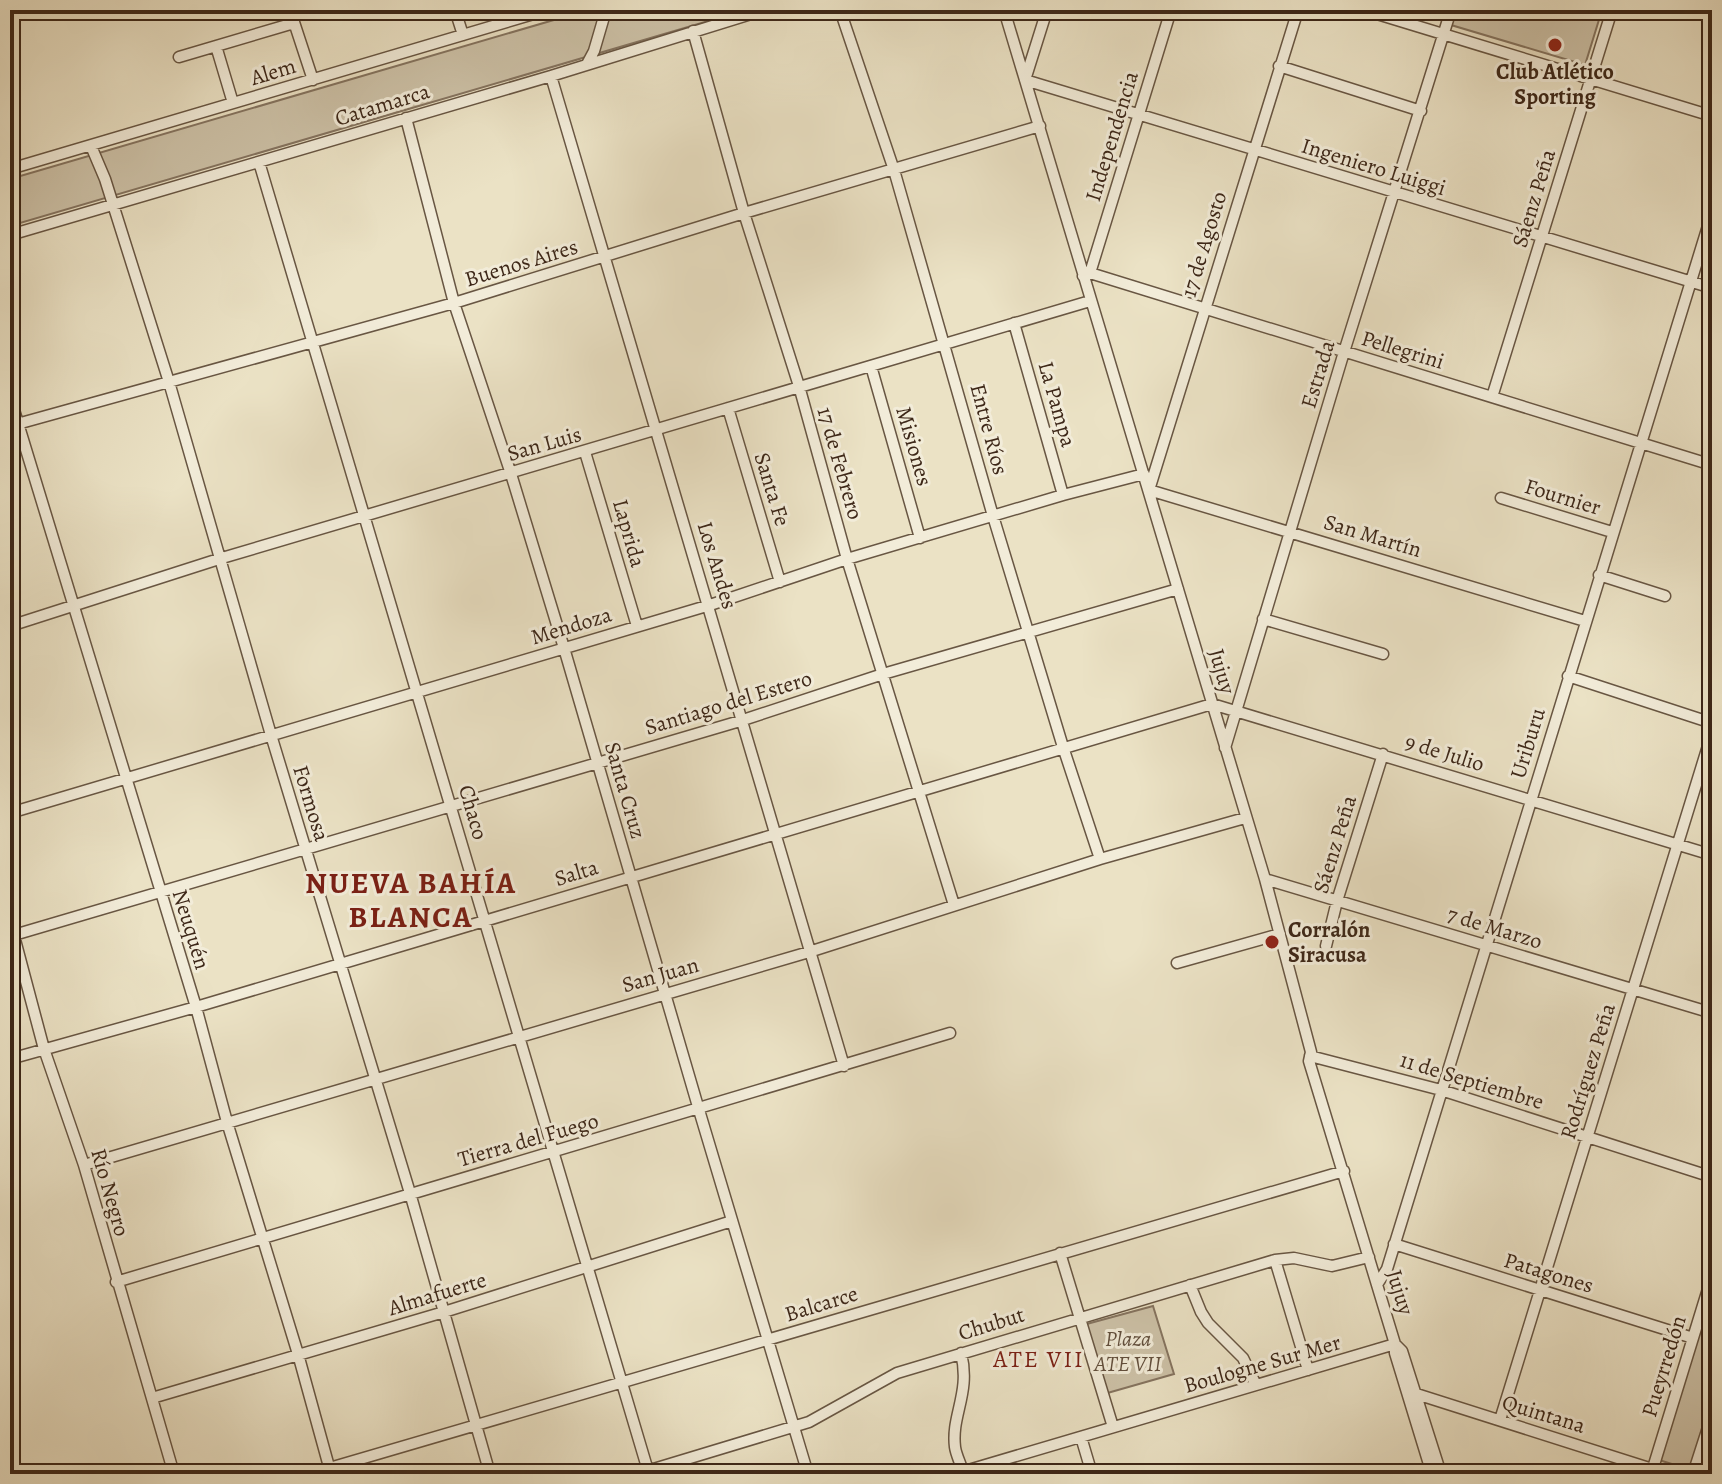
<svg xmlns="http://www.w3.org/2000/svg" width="1722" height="1484" viewBox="0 0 1722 1484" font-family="Alegreya,serif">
<rect width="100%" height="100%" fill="#ebe2c5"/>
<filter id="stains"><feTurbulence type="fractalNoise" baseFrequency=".0025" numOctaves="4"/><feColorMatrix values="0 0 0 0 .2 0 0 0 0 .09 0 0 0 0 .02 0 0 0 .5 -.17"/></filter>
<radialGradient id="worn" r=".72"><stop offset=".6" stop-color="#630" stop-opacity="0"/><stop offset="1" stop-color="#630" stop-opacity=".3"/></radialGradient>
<path fill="#cdc2a8" stroke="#857460" stroke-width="2" d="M588,10H746L10,226V179Z
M1456,10H1602L1585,65L1451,25Z
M1712,1291V1474H1704L1659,1460Z
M1153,1306L1174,1374L1104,1394L1083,1325Z"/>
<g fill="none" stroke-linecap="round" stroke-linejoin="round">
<g stroke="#685643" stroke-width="13">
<path id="street" d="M290,10L313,80
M455,10L463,35
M840,10L894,170L993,516L1063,747L1100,859
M1004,10L1265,879L1311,1052L1309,1061L1395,1344V1353L1432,1474
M1047,10L1025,80L1712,288
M1298,10L1149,490L1585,621
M1364,10L1712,116
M693,31L744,213L799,386L847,559L954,905
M216,46L233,103
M179,57L294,23
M587,64L594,51L606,10
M1279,66L1421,111
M551,76L844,1066
M406,118L454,303L511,474L564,648L699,1110L808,1474
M91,146L105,179L169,382L271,735L410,1193L490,1474
M259,162L649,1474
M10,169L547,10
M10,235L551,76L764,10
M1090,273L1171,10
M1083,276L1090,273L1712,465
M1014,323L1063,495
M871,366L920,538
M10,397L196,1007L227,1122L298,1354L331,1474
M1492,397L1612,10
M728,408L780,582
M10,426L454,303L744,213L1040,126
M585,452L637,626
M1501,498L1612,532
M1599,575L1665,596
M1263,619L1383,654
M10,626L222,558L1090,301
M1568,676L1712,723
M1225,748L1344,352L1451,10
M10,813L710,605L847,559L1063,495L1144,474
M1265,879L1712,1013
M10,921L44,1049L84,1165L174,1474
M14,935L740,721L883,674L1178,589
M1326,946L1337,901L1383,754
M1177,963L1280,934
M1310,1056L1441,1090L1712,1177
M10,1059L196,1007L1212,704L1712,855
M84,1165L809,952L1100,859L1245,818
M1394,1244L1693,1338
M1060,1253L1113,1427
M1275,1260L1308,1370
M116,1282L950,1033
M1378,1283L1387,1269L1712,213
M1190,1285L1201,1312L1208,1323L1243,1358L1256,1385
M1395,1344L1402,1351L1441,1474
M961,1353C971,1393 951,1415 955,1447C956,1455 961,1464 963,1472
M1407,1391L1668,1474
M152,1398L444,1312L732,1221
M1500,1420L1712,733
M1081,1437L1092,1474
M1653,1468L1712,1276
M309,1474L1344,1171
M637,1474L809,1422L897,1373L1275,1260L1294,1258L1332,1266L1369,1257
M955,1474L1395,1344
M1693,1474L1712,1415"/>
</g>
<use href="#street" stroke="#f2ecd9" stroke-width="10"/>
</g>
<g fill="#8f2418" stroke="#f2ecd9" stroke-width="3">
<circle cx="1555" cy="45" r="8"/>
<circle cx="1272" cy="942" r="8"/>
</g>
<g text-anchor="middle" stroke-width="6" stroke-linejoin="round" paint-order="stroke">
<g font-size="22" fill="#3d2718" stroke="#f2ecd9">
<text transform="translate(273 71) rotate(-17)" y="8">Alem</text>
<text transform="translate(382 104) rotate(-17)" y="8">Catamarca</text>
<text transform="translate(1111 136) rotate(-73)" y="8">Independencia</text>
<text transform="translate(1374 166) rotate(17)" y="8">Ingeniero Luiggi</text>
<text transform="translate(1533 198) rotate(-73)" y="8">Sáenz Peña</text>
<text transform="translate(1203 244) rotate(-73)" y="8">17 de Agosto</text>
<text transform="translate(521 262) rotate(-17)" y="8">Buenos Aires</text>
<text transform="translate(1403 349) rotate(17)" y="8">Pellegrini</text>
<text transform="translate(1317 374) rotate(-73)" y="8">Estrada</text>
<text transform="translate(1058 404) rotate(74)" y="8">La Pampa</text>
<text transform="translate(990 429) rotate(75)" y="8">Entre Ríos</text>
<text transform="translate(544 443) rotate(-16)" y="8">San Luis</text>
<text transform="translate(915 446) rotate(74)" y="8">Misiones</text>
<text transform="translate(841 463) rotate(74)" y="8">17 de Febrero</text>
<text transform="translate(773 489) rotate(73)" y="8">Santa Fe</text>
<text transform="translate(1563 496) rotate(17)" y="8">Fournier</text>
<text transform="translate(630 533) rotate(74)" y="8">Laprida</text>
<text transform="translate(1373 535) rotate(17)" y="8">San Martín</text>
<text transform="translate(718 565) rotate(73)" y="8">Los Andes</text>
<text transform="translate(571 625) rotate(-17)" y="8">Mendoza</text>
<text transform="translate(1223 671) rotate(74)" y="8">Jujuy</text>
<text transform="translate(728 702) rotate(-17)" y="8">Santiago del Estero</text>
<text transform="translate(1527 743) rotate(-73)" y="8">Uriburu</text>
<text transform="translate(1445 752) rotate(17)" y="8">9 de Julio</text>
<text transform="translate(626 790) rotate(74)" y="8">Santa Cruz</text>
<text transform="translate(312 803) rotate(73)" y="8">Formosa</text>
<text transform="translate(474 812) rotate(74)" y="8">Chaco</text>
<text transform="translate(1334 844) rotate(-73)" y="8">Sáenz Peña</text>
<text transform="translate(576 872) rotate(-17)" y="8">Salta</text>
<text transform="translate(1495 927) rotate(17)" y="8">7 de Marzo</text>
<text transform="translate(192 929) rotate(73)" y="8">Neuquén</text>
<text transform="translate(660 974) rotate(-16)" y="8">San Juan</text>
<text transform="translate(1587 1071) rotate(-73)" y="8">Rodríguez Peña</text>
<text transform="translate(1472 1080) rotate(17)" y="8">11 de Septiembre</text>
<text transform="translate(528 1139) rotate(-16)" y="8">Tierra del Fuego</text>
<text transform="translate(111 1192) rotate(74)" y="8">Río Negro</text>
<text transform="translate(1549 1272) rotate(17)" y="8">Patagones</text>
<text transform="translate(1401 1292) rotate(73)" y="8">Jujuy</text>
<text transform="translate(437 1293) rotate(-17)" y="8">Almafuerte</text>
<text transform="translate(821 1303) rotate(-17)" y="8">Balcarce</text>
<text transform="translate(991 1323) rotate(-17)" y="8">Chubut</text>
<text transform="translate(1262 1363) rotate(-16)" y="8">Boulogne Sur Mer</text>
<text transform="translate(1663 1366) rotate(-73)" y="8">Pueyrredón</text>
<text transform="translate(1544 1413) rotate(17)" y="8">Quintana</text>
</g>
<g font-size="22" font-weight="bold" fill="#3d2718" stroke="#f2ecd9">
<text x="1555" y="79">Club Atlético<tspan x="1555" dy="25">Sporting</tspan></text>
<text x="1288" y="937" text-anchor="start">Corralón<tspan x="1288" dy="25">Siracusa</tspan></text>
</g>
<g font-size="22" font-style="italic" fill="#614e3c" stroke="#f2ecd9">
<text x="1128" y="1346">Plaza<tspan x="1128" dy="25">ATE VII</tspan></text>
</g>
<g font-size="24" letter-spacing="2" fill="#7a1f14" stroke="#f2ecd9">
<text x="1039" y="1367">ATE VII</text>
</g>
<g font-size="30" font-weight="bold" letter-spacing="2" fill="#7a1f14" stroke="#f2ecd9">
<text x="411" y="893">NUEVA BAHÍA<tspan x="411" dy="34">BLANCA</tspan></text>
</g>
</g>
<rect width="1722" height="1484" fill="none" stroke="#ebe2c5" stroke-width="40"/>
<rect x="12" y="12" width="1698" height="1460" fill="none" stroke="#3d2718" stroke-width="4"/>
<rect x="20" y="20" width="1682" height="1444" fill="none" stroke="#3d2718" stroke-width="2"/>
<rect width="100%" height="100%" filter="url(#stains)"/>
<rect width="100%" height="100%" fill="url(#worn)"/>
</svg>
